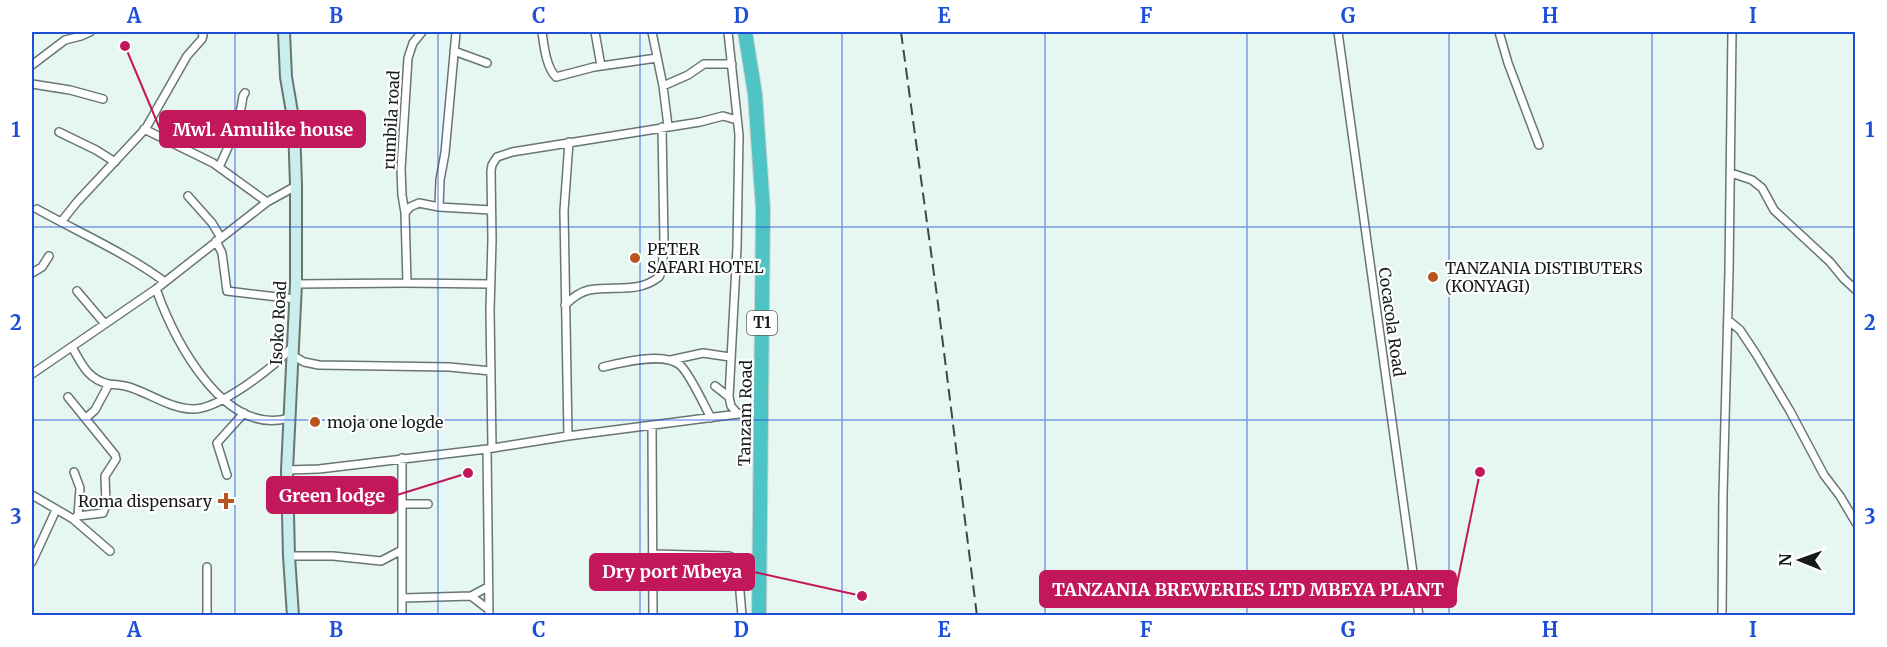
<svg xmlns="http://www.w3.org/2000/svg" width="1887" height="647" viewBox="0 0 1887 647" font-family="Merriweather,serif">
<rect width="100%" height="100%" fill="#e6f6f0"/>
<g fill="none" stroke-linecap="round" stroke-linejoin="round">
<g stroke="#687671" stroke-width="10">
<path id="street" d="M542,32C544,46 546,67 556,77L594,67L657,58
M595,32L601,66
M652,32L663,86L668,126
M728,32L739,135L737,247L729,397L731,406L738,414
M1338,32L1419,616
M1499,32L1508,63L1539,145
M454,51L487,63
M32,65L65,40L81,36L90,32
M32,84L70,90L103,99
M663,86L688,75L704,64H732
M144,129L213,163L267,202
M59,132L96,150L115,162
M219,167C230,144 240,121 243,96L245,93
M1731,173L1752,180L1762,188L1774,210L1830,262L1844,279L1856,290
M188,196L212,223L221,238
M439,207L440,180L445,153L456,32
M37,209C80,233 126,253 165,282
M405,213L402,195L401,169L408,58L413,43L422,32
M61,222L77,202L146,128L187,56L202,39L203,36L202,32
M216,241L222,253L227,291L295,299
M664,248H695
M32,273L42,267L49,256
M407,283L405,213L410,207L419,203L439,207L491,210
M296,284L407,283L490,284
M156,289C174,339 223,437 289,418
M77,291L105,324
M565,305C572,298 580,292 589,290C614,285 637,294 659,277L662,270L664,242L662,127
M1728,320L1740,330L1756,354L1790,411L1824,475L1840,496L1856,523
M72,347C81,363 88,380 109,384C117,385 124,385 132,388C152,395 170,408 192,409C219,410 274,367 292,347
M292,355L304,362L319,365L449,367L491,371
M671,360L703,353L730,357
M603,367C623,362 664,352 680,365C690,374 704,405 711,418
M32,374L156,289L267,202L296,186
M715,386L729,397
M68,397L115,455L116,459L105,476L106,505L103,513L78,516L73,519
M86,418L95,410L109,384
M652,426L653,616
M568,436L564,211L569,142
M492,448L490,310L492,240L491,171L492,165L497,157L512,152L700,122L723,116L737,120
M487,449L489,616
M402,458V616
M287,470L319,469L487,449L568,436L761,411
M74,472L80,488L78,516
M227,475L217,443L244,413
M32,495L73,519L110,551
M402,504H428
M653,554L729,556L735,559L738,568L742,616
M289,556H333L381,561L402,550
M32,562L56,510
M471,596L488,609
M403,598L471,596L488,587
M207,616V567
M1722,616L1723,494L1729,272L1732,32"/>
</g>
<g stroke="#687671" stroke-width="14">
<path id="secondary" d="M284,32L286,77L294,124L296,186V284L287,470L289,556L293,616"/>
</g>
<g stroke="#d0d1d1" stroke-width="16">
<path id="highway" d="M745,32L755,94L763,209L759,616"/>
</g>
<use href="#street" stroke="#fff" stroke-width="7"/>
<use href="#secondary" stroke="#caedee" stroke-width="10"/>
<use href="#highway" stroke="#4ec4c5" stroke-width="14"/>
<path stroke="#404845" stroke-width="2" stroke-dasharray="12 6" stroke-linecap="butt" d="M901,32L937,296L977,616"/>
</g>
<path fill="none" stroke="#1d4ed8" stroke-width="1.5" stroke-opacity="0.55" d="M235,32V616M438,32V616M640,32V616M842,32V616M1045,32V616M1247,32V616M1449,32V616M1652,32V616M32,227H1856M32,420H1856"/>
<g fill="#b85420" stroke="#fff" stroke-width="2">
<circle cx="635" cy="258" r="6"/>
<circle cx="1433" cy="277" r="6"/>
<circle cx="315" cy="422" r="6"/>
<path d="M223 492h6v6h6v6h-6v6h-6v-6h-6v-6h6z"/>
</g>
<g text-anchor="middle" stroke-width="4.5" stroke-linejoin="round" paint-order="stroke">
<rect fill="#fff" stroke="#5b5f5e" stroke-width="1.5" x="747" y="311" width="30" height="24" rx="4.5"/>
<g font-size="15" font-weight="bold" fill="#151b19">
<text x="762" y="328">T1</text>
</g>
<g font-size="16" fill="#151b19" stroke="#fff">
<text transform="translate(391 120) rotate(-87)" y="6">rumbila road</text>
<text transform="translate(1392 322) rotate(82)" y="6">Cocacola Road</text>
<text transform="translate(278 323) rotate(-87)" y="6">Isoko Road</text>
<text transform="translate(745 413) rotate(-89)" y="6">Tanzam Road</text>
</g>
<g font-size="16" fill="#151b19" stroke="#fff" text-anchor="start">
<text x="647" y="255">PETER<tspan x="647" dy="18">SAFARI HOTEL</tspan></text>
<text x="1445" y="274">TANZANIA DISTIBUTERS<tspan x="1445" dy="18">(KONYAGI)</tspan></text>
<text x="327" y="428">moja one logde</text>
<text x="212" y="507" text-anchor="end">Roma dispensary</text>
</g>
</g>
<path fill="none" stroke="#c2185b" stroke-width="2" d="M125 46L160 129M468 473L397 495M862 596L754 572M1480 472L1456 589"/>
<g fill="#c2185b" stroke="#fff" stroke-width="2">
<circle cx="125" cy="46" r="6"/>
<circle cx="468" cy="473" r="6"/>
<circle cx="862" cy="596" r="6"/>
<circle cx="1480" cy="472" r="6"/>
</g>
<g fill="#c2185b" stroke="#c2185b" stroke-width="2">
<rect x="160" y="111" width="205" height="36" rx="6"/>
<rect x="267" y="477" width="130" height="36" rx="6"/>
<rect x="590" y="554" width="164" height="36" rx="6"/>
<rect x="1040" y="571" width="416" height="36" rx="6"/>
</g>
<g font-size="18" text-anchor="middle" font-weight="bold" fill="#fff">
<text x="263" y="136">Mwl. Amulike house</text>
<text x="332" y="502">Green lodge</text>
<text x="672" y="578">Dry port Mbeya</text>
<text x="1248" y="596">TANZANIA BREWERIES LTD MBEYA PLANT</text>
</g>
<rect width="1887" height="647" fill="none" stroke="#ffffff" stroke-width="66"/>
<g transform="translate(1800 560) rotate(271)" stroke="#ffffff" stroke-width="4.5" paint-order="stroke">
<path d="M0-4.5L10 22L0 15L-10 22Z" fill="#151b19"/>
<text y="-9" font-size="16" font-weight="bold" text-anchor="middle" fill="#151b19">N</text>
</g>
<rect x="33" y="33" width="1821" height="581" fill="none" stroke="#1d4ed8" stroke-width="2"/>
<g font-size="20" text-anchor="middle" font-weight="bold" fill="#1d4ed8">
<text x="134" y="23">A</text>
<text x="336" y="23">B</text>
<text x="539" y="23">C</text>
<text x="741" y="23">D</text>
<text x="944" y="23">E</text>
<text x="1146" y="23">F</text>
<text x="1348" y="23">G</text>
<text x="1550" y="23">H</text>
<text x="1753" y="23">I</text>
<text x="16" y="137">1</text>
<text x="1870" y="137">1</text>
<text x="16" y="330">2</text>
<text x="1870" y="330">2</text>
<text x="16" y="524">3</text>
<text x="1870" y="524">3</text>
<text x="134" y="637">A</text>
<text x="336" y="637">B</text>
<text x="539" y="637">C</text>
<text x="741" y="637">D</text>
<text x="944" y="637">E</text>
<text x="1146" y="637">F</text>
<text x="1348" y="637">G</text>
<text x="1550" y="637">H</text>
<text x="1753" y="637">I</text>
</g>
</svg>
